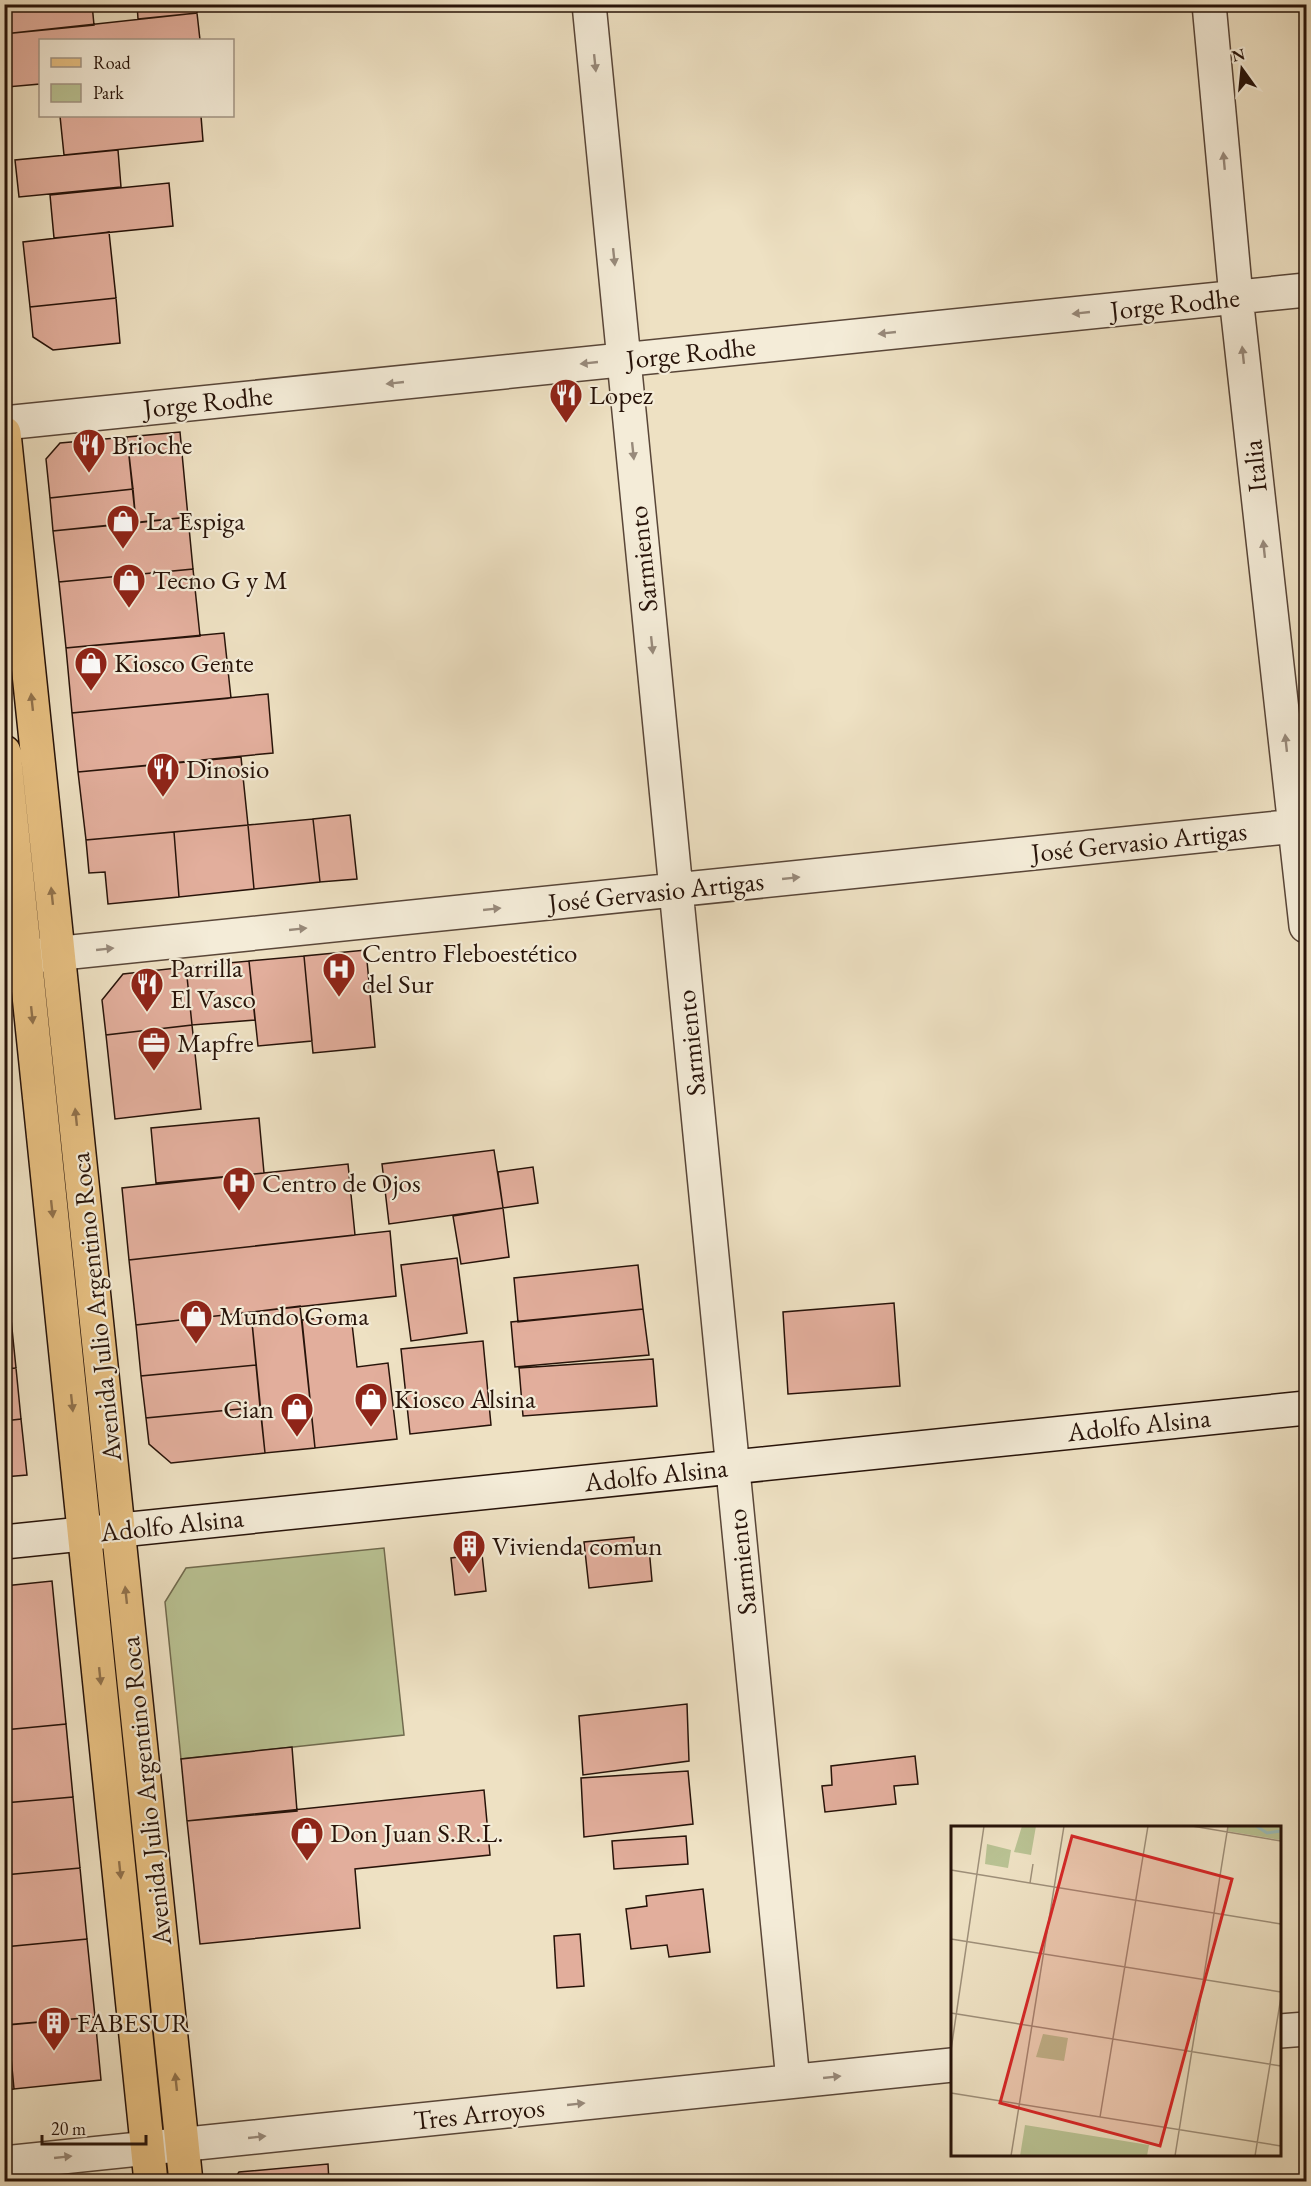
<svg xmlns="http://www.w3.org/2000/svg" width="1311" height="2186" viewBox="0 0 1311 2186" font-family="'EB Garamond',serif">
<rect width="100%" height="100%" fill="#eee1c3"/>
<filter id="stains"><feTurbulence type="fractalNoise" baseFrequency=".00333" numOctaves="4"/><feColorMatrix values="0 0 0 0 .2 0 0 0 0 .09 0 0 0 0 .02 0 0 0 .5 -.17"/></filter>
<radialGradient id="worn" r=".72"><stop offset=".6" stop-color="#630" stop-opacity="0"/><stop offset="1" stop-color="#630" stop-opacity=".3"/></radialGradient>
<path fill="#b9c293" stroke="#706a4e" stroke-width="1.5" d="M384,1548L404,1735L181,1759L165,1602L186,1568Z"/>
<path fill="#e2ae9c" stroke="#271309" stroke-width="1.5" d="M4,4H92L94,25L4,34Z
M137,4H196L197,13L138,19Z
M197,13L200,40H40V84L7,87L4,34Z
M60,116H201L203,141L64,155Z
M118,150L121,187L19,197L15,160Z
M169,183L173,226L54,238L50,195Z
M109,232L116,298L30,307L23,242Z
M116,298L120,343L53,350L33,337L30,307Z
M180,432L188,517L136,523L127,437Z
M127,437L133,489L50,498L46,459L60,443Z
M133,489L136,523L53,531L50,498Z
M188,517L193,569L59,582L53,531Z
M193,569L200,636L66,648L59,582Z
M224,633L231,698L72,713L66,648Z
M268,694L273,753L78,772L72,713Z
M241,757L248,825L86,840L78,772Z
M350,815L357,879L320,882L313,819Z
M313,819L320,882L254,889L248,825Z
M248,825L254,889L179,897L174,832Z
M174,832L179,897L108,904L105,872L89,873L86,840Z
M366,950L375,1047L313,1053L304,956Z
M304,956L312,1041L258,1046L249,961Z
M249,961L255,1020L192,1025L186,967Z
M186,967L192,1025L106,1035L102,1000L123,974Z
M192,1025L201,1109L115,1119L106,1035Z
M259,1118L264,1173L156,1183L151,1128Z
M494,1150L503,1208L389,1224L382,1164Z
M348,1164L355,1235L129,1260L122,1188Z
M533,1167L538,1203L503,1208L498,1172Z
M503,1208L509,1257L461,1264L453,1216Z
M390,1231L396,1296L136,1325L129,1260Z
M457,1258L467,1333L411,1341L401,1265Z
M4,1265L11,1319H4Z
M638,1265L643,1309L518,1322L514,1278Z
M894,1303L900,1386L788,1394L783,1312Z
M300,1306L315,1448L265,1453L251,1312Z
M643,1309L649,1355L515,1367L511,1322Z
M251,1312L256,1365L141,1376L136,1325Z
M351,1315L357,1367L388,1363L397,1439L315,1448L302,1320Z
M4,1319H11L16,1368L4,1369Z
M483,1341L491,1425L410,1434L401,1349Z
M653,1359L657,1406L523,1416L519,1368Z
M256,1365L260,1407L146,1418L141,1376Z
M16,1368L21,1419L4,1421V1369Z
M260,1407L265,1453L171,1463L149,1444L146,1418Z
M21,1419L27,1475L4,1477V1421Z
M634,1537V1549L649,1548L652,1581L589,1588L584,1542Z
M482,1554L486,1591L455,1595L451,1558Z
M52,1581L66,1724L4,1730V1586Z
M687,1704L689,1761L583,1775L579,1716Z
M66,1724L73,1797L4,1803V1730Z
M292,1747L297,1811L187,1821L181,1759Z
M915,1756L918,1784L894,1786L896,1804L825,1812L822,1786L832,1785L831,1766Z
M688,1771L693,1824L584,1837L581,1778Z
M484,1790L490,1855L355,1869L360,1928L200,1944L187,1821Z
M73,1797L80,1868L4,1875V1803Z
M686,1836L688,1864L614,1869L612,1841Z
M80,1868L87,1939L4,1947V1875Z
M703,1889L710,1952L669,1957L667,1945L631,1949L626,1909L647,1906L646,1896Z
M580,1934L584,1986L557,1988L554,1936Z
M87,1939L95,2017L4,2025V1947Z
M95,2017L101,2080L14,2089L8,2025Z
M4,2025H8L14,2089L4,2090Z
M328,2164L329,2182H232L239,2172Z"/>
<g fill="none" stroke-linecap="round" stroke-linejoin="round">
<g stroke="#594638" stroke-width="36">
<path id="street" d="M589,4L793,2081
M1209,4L1236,297L1306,926
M4,423L1306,290
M4,959L1306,825
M1280,2031L1306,2029
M4,2163L952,2065"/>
</g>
<g stroke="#271309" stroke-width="36">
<path id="secondary" d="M4,1542L1306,1408"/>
</g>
<g stroke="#271309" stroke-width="36">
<path id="primary" d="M4,433L186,2182
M4,752L151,2182"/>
</g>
<use href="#street" stroke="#f4ecd8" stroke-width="33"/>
<use href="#secondary" stroke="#f4ecd8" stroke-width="33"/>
<use href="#primary" stroke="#e7c082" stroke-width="33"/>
</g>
<defs><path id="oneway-solid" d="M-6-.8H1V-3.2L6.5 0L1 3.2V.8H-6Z" transform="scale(1.5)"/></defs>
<g fill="#988a7b">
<use href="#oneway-solid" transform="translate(595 63) rotate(84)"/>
<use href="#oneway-solid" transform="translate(1224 161) rotate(-95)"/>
<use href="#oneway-solid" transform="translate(614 257) rotate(84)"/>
<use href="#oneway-solid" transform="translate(1081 313) rotate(174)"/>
<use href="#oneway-solid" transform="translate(887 333) rotate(174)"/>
<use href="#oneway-solid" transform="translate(1243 355) rotate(-96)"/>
<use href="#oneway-solid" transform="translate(589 363) rotate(174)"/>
<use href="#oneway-solid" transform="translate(395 383) rotate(174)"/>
<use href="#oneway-solid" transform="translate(633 451) rotate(84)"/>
<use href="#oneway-solid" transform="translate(1264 549) rotate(-96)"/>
<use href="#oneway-solid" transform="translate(652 645) rotate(84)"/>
<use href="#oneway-solid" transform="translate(1286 743) rotate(-96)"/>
<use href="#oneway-solid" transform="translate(791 878) rotate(-6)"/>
<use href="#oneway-solid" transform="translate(492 909) rotate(-6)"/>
<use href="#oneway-solid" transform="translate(298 929) rotate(-6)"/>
<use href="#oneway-solid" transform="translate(105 949) rotate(-6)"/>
<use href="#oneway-solid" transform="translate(832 2077) rotate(-6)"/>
<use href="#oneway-solid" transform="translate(576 2104) rotate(-6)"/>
<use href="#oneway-solid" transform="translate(257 2137) rotate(-6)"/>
<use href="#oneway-solid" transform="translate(63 2157) rotate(-6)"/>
</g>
<g fill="#91724c">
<use href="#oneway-solid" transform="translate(32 702) rotate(-96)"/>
<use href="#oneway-solid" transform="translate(52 896) rotate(-96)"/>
<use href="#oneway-solid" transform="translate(32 1015) rotate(84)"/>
<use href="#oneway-solid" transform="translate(76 1117) rotate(-96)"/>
<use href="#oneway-solid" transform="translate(52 1209) rotate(84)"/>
<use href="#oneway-solid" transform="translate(72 1403) rotate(84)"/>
<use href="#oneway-solid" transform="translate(126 1595) rotate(-96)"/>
<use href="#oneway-solid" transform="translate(100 1676) rotate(84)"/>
<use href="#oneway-solid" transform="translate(120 1870) rotate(84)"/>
<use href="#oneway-solid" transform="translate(176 2082) rotate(-96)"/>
</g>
<defs>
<g id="restaurant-pin" transform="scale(1.725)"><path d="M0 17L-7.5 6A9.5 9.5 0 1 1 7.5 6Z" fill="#8f2418" stroke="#f4ecd8"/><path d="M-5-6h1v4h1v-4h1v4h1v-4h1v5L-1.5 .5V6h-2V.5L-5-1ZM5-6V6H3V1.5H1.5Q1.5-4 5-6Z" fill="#fff"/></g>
<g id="shop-pin" transform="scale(1.725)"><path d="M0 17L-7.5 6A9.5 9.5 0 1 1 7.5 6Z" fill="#8f2418" stroke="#f4ecd8"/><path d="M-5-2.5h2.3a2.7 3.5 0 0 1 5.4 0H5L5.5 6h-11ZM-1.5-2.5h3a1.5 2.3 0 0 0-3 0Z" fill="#fff"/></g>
<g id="hospital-pin" transform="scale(1.725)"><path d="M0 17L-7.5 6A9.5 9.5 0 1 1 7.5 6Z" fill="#8f2418" stroke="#f4ecd8"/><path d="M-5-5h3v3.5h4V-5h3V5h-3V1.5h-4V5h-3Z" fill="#fff"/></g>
<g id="office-pin" transform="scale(1.725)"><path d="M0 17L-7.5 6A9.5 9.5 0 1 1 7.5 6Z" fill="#8f2418" stroke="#f4ecd8"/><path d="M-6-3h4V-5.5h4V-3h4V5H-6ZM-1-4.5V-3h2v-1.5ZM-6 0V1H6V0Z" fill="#fff"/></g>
<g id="building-pin" transform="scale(1.725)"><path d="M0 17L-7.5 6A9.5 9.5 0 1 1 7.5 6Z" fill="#8f2418" stroke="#f4ecd8"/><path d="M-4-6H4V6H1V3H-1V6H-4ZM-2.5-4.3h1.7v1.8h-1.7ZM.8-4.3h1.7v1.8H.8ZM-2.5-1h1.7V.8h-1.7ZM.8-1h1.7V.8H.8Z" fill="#fff"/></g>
</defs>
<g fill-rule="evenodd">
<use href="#restaurant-pin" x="566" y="395"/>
<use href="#restaurant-pin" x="89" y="445"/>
<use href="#shop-pin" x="123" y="521"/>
<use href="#shop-pin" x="129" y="580"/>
<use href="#shop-pin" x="91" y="663"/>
<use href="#restaurant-pin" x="163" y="769"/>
<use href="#hospital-pin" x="339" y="969"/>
<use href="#restaurant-pin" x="147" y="984"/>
<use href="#office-pin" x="154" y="1043"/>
<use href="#hospital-pin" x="239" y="1183"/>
<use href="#shop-pin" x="196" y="1316"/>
<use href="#shop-pin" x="371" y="1399"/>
<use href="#shop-pin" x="297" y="1409"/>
<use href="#building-pin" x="469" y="1546"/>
<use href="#shop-pin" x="307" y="1833"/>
<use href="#building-pin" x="54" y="2023"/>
</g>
<g text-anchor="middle" stroke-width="4.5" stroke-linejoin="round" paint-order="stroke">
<g font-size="27" fill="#271309" stroke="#f4ecd8">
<text transform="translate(1175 304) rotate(-6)" y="9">Jorge Rodhe</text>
<text transform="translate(691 353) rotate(-6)" y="9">Jorge Rodhe</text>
<text transform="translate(208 402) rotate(-6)" y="9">Jorge Rodhe</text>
<text transform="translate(1255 466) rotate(-96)" y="9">Italia</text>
<text transform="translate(643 559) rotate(-96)" y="9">Sarmiento</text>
<text transform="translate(1139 842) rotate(-6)" y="9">José Gervasio Artigas</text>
<text transform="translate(656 892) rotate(-6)" y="9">José Gervasio Artigas</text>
<text transform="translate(691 1043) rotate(-96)" y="9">Sarmiento</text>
<text transform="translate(96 1307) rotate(-96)" y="9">Avenida Julio Argentino Roca</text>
<text transform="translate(1139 1425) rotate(-6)" y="9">Adolfo Alsina</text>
<text transform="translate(656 1475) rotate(-6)" y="9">Adolfo Alsina</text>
<text transform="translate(172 1525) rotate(-6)" y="9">Adolfo Alsina</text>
<text transform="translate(742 1562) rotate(-96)" y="9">Sarmiento</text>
<text transform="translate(146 1791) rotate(-96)" y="9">Avenida Julio Argentino Roca</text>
<text transform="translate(479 2114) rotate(-6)" y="9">Tres Arroyos</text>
</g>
<g font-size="27" fill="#271309" stroke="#f4ecd8" text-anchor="start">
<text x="589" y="404">Lopez</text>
<text x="112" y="454">Brioche</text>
<text x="146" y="530">La Espiga</text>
<text x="152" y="589">Tecno G y M</text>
<text x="114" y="672">Kiosco Gente</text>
<text x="186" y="778">Dinosio</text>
<text x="362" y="962">Centro Fleboestético<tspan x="362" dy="31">del Sur</tspan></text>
<text x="170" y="977">Parrilla<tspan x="170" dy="31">El Vasco</tspan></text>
<text x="177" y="1052">Mapfre</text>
<text x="262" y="1192">Centro de Ojos</text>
<text x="219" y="1325">Mundo Goma</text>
<text x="394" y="1408">Kiosco Alsina</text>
<text x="274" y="1418" text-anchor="end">Cian</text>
<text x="492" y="1555">Vivienda comun</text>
<text x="330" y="1842">Don Juan S.R.L.</text>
<text x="77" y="2032">FABESUR</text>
</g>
</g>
<g transform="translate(951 1826)">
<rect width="330" height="330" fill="#eee1c3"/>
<path d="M71,0H85L80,29L63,26ZM277,0H330V14L276,5ZM36,18L60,24L57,42L34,38ZM92,208L117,212L113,235L85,231ZM74,299L198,319L196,330H69Z" fill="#b9c293"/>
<path fill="none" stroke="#9bbcb9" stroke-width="3" d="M305,0L316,7L330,5"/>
<path fill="none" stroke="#9e8f79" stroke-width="1.5" d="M241,0L330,15M0,44L330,98M79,57L82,38M0,113L330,166M0,187L330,240M0,224L33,0M0,267L330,320M149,291L197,0M60,330L113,0M224,330L277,0M304,330L330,171"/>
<path fill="#d62828" fill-opacity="0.15" stroke="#d62828" stroke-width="3" d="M121,10L281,53L209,320L49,277Z"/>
<rect width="330" height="330" fill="none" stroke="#271309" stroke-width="3"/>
</g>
<rect width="1311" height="2186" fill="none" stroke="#eee1c3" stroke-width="24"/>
<rect x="6" y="6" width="1299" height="2174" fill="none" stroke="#271309" stroke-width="3"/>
<rect x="12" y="12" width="1287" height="2162" fill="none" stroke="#271309" stroke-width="1.5"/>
<rect x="39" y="39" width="195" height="78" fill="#f4ecd8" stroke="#a29585" stroke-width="1.5"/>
<rect x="51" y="58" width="30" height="9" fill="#e7c082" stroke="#a29585" stroke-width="1.5"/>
<text x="93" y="69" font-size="18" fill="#271309">Road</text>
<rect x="51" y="84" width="30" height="18" fill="#b9c293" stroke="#a29585" stroke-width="1.5"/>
<text x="93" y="99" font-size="18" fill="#271309">Park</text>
<g transform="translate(1242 69) rotate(345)" stroke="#f4ecd8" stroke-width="4.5" paint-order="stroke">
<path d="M0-4.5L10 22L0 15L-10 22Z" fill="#271309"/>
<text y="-9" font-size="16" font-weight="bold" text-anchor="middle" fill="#271309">N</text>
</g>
<path d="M42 2135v9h104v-9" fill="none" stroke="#271309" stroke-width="3"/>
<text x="51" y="2135" font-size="18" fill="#271309" stroke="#f4ecd8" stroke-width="4.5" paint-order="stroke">20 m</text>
<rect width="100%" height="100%" filter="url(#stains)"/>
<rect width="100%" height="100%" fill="url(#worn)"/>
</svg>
